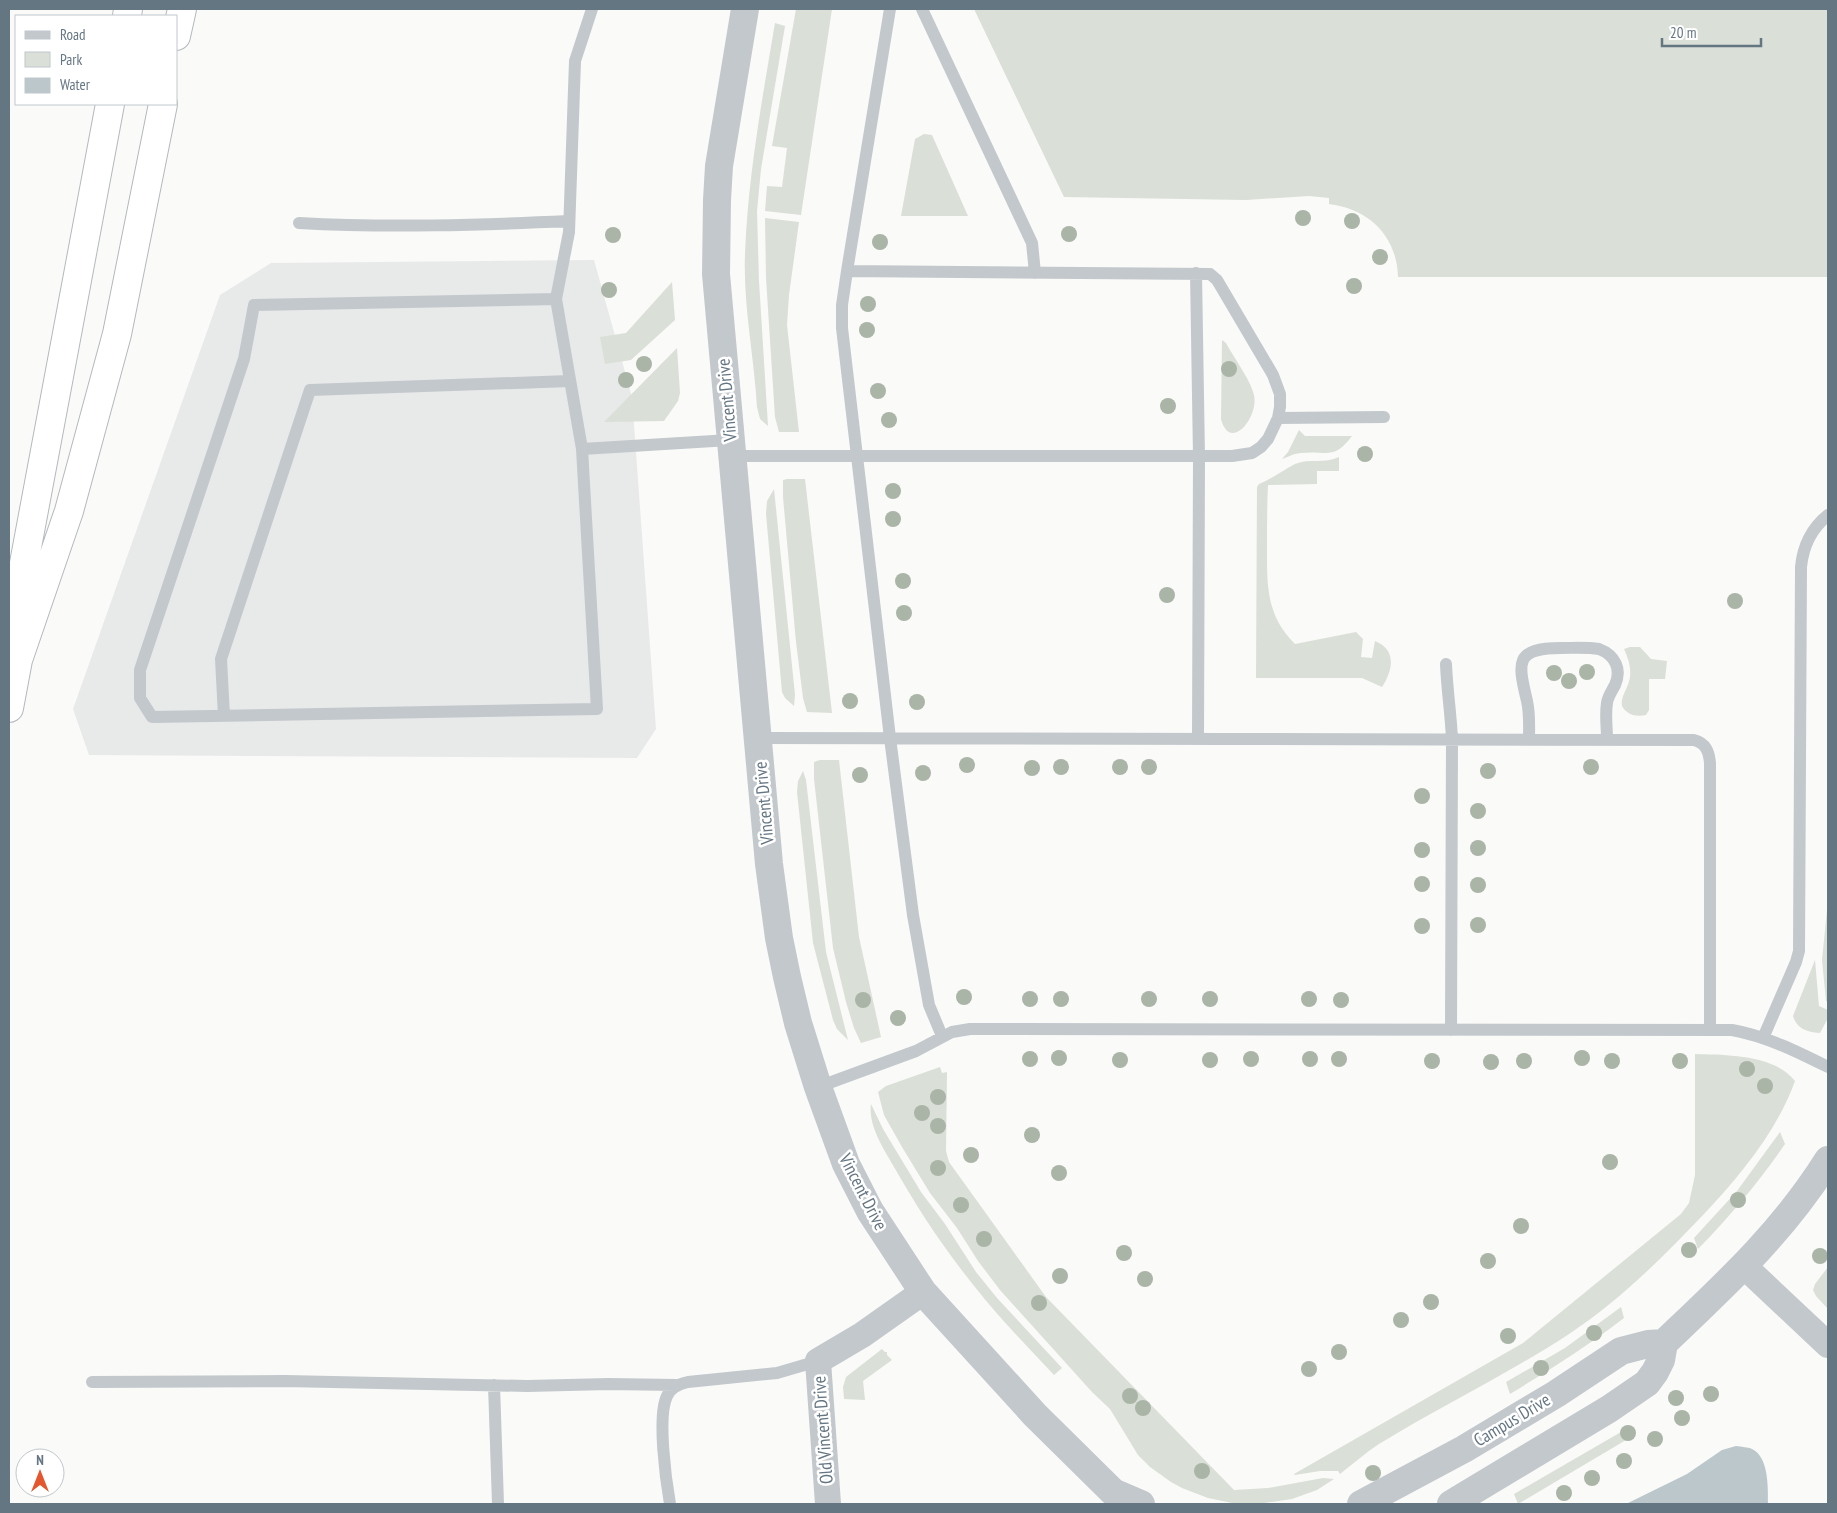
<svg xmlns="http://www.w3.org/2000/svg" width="1837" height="1513" viewBox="0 0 1837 1513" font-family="'PT Sans Narrow',sans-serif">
<rect width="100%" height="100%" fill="#fafaf8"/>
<path fill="#e8e9e9" d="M594,260L632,397L656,729L637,758L89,755L73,709L220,295L271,263Z"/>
<path fill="#dadfd7" d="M796,9H832L801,215L765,211L767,186L782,187L787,148L772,146Z
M974,9H1828V277H1398C1397,236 1369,209 1329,204V198L1309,196L1246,200L1064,197Z
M775,23L785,26L761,169L757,211L759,281L768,426L760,419L757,407C754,356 743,305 745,254C748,176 762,100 775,23Z
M924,134L932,135L968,216H901L915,139Z
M765,218L799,222L789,295L787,325L799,432H779L775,417L766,278Z
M672,282L675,320L631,360L605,364L600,337L626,333Z
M1222,340L1226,343C1233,356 1251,381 1254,395C1259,417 1230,453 1221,419Z
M677,348L680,393L678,401L664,421L604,422Z
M1299,430L1305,436H1352C1333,461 1327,450 1301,453C1295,453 1288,457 1282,459L1288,452Z
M1339,457V471H1317V484L1268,485C1267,506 1267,527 1267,547C1267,586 1266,615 1295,644L1356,632L1363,639L1361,657L1372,658L1375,641C1397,650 1393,670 1382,687L1362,678H1256L1257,487L1259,484C1272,479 1283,470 1295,464C1310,458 1325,464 1339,457Z
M787,479H805L832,713L807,712L803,698L796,642L783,497V480Z
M774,489L795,695L794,706L785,698L782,692L766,514L767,501Z
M1630,647H1640L1651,659L1667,661L1665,679H1649V710L1646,715C1636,717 1627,715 1622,706C1621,699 1624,694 1627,687C1633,674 1630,662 1624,649Z
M820,760H839L859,937L881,1037L861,1043L854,1028L846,1002L833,948L814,779V762Z
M803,771L806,780L826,952L848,1040L837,1029L833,1020L813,943L797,792L798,781Z
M1827,886H1828V1002L1826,1001L1822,960L1827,910Z
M1815,960L1819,1006L1828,1010V1018L1820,1033C1807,1032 1797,1029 1793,1016Z
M1695,1054C1725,1055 1774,1054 1795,1081C1777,1131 1740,1176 1704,1214C1662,1258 1619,1301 1569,1334C1508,1374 1441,1406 1379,1444C1365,1453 1353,1464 1340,1474L1338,1471H1320L1295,1475L1294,1474L1523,1343L1681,1214L1689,1203L1695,1175Z
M940,1067L942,1073L947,1072L946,1151L949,1162L1046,1297L1234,1490L1268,1488L1323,1478L1334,1479L1317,1490L1292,1499L1264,1503H1232L1208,1498L1182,1488L1171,1482L1150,1467L1138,1455L1110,1409L1092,1392L1000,1290L978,1261L957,1228L930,1193L902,1147L884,1115L878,1092L886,1086Z
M871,1104L883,1129L921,1192L945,1224L976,1272L997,1298L1062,1368L1054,1375C1027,1346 999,1318 975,1287C944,1249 918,1209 894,1167C884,1149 868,1126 871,1104Z
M1780,1132L1785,1144C1759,1182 1730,1216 1698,1249L1694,1238L1737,1191Z
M1828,1267V1309L1816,1296L1813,1290L1815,1284Z
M1621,1307L1624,1318C1588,1346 1549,1370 1510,1394L1506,1382L1565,1348Z
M882,1349L885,1352H887V1355L892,1360L863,1381L865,1400L844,1399L843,1387L846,1377Z
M1621,1432L1626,1440L1518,1504L1514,1494Z"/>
<path fill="#bbc7cb" d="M1736,1446C1741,1447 1748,1447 1752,1449C1769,1457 1768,1488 1768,1504H1626L1687,1474L1722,1450Z"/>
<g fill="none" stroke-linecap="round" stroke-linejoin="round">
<g stroke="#b4b9bd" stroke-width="30">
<path id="motorway" d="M127,16L128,9
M176,36L182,9
M17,644L16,606L110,104
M9,708L18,660L69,511L117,334L163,104"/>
</g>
<path stroke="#c3c8cc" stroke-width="12" d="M890,9L847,271L842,305V328L890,738L913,915L929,1005L942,1036
M922,9L1032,243L1035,273
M299,223C389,228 479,225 569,221
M1196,273L1199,457L1198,739
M556,299L569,232L575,61L592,9
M1278,418L1384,417
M582,449L556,299L254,305L244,359L140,670V698L152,717L597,709L582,449L730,440
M732,456H1232L1252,453L1261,447L1268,439L1278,418L1280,407V394L1273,375L1217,280L1210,274L847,271
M1446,664C1447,690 1451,714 1452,740L1451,1030
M224,716L221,659L310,390L570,381
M758,738C1070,738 1382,740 1694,740C1706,743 1709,752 1710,763V1030
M1529,740C1529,727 1530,714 1527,701C1518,663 1514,648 1561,648C1574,648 1587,647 1599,649C1615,655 1622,669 1615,685C1612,691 1608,696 1607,703C1605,715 1607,727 1607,739
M1763,1038L1796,962L1799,951L1801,567C1803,546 1812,528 1828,515
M818,1087L916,1051L952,1032L970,1029L1732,1030C1766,1036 1798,1052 1828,1067
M92,1382L285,1381L527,1386L609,1384L676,1385
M494,1385L498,1504
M670,1504C666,1481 657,1416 667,1396C671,1387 679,1384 688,1382L777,1373L818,1361"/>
<path stroke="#c3c8cc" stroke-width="26" d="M1744,1266L1828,1345
M828,1504L818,1361L862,1335L923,1292"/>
<path stroke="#c3c8cc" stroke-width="28" d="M745,9L719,166L717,200L716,274L769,864L779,938L787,977L798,1023L818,1087L846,1164L870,1211L923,1292L1035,1415L1113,1492L1141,1504
M1361,1504L1464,1449L1556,1394L1621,1351L1648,1344L1664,1343
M1451,1504L1609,1409L1647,1383L1655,1372L1661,1360L1664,1343C1726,1284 1782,1233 1828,1160"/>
<use href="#motorway" stroke="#fff" stroke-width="28"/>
</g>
<g fill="#aab4a7">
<circle cx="1303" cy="218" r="8"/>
<circle cx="1352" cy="221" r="8"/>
<circle cx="1069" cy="234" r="8"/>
<circle cx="613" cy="235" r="8"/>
<circle cx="880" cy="242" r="8"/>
<circle cx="1380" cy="257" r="8"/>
<circle cx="1354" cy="286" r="8"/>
<circle cx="609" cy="290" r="8"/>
<circle cx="868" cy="304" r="8"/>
<circle cx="867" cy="330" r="8"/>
<circle cx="644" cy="364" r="8"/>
<circle cx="1229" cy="369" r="8"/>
<circle cx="626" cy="380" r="8"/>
<circle cx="878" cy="391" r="8"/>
<circle cx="1168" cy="406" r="8"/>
<circle cx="889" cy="420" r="8"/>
<circle cx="1365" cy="454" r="8"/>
<circle cx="893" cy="491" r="8"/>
<circle cx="893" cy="519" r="8"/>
<circle cx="903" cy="581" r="8"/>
<circle cx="1167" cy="595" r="8"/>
<circle cx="1735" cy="601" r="8"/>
<circle cx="904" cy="613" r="8"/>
<circle cx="1587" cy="672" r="8"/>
<circle cx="1554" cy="673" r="8"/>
<circle cx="1569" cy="681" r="8"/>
<circle cx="850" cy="701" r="8"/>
<circle cx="917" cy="702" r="8"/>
<circle cx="967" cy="765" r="8"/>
<circle cx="1061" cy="767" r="8"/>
<circle cx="1120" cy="767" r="8"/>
<circle cx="1149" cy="767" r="8"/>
<circle cx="1591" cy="767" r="8"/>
<circle cx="1032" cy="768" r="8"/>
<circle cx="1488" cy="771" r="8"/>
<circle cx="923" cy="773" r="8"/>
<circle cx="860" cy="775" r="8"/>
<circle cx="1422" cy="796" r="8"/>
<circle cx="1478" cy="811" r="8"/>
<circle cx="1478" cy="848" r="8"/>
<circle cx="1422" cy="850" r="8"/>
<circle cx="1422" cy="884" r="8"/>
<circle cx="1478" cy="885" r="8"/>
<circle cx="1478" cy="925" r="8"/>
<circle cx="1422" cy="926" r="8"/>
<circle cx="964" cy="997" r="8"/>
<circle cx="1030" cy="999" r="8"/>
<circle cx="1061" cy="999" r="8"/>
<circle cx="1149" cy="999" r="8"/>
<circle cx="1210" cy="999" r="8"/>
<circle cx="1309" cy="999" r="8"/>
<circle cx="863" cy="1000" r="8"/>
<circle cx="1341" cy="1000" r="8"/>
<circle cx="898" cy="1018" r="8"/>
<circle cx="1059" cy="1058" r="8"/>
<circle cx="1582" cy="1058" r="8"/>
<circle cx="1030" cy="1059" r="8"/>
<circle cx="1251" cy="1059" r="8"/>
<circle cx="1310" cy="1059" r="8"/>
<circle cx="1339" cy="1059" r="8"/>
<circle cx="1120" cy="1060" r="8"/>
<circle cx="1210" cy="1060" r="8"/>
<circle cx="1432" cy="1061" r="8"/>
<circle cx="1524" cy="1061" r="8"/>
<circle cx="1612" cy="1061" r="8"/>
<circle cx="1680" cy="1061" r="8"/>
<circle cx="1491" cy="1062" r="8"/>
<circle cx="1747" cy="1069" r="8"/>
<circle cx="1765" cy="1086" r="8"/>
<circle cx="938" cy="1097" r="8"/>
<circle cx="922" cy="1113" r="8"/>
<circle cx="938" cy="1126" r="8"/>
<circle cx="1032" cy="1135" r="8"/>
<circle cx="971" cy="1155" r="8"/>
<circle cx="1610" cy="1162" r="8"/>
<circle cx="938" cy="1168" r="8"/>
<circle cx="1059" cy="1173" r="8"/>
<circle cx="1738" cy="1200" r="8"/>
<circle cx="961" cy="1205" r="8"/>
<circle cx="1521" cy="1226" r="8"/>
<circle cx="984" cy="1239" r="8"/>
<circle cx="1689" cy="1250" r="8"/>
<circle cx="1124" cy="1253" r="8"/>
<circle cx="1820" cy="1256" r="8"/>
<circle cx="1488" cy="1261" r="8"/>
<circle cx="1060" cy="1276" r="8"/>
<circle cx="1145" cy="1279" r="8"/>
<circle cx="1431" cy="1302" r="8"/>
<circle cx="1039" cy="1303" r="8"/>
<circle cx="1401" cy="1320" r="8"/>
<circle cx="1594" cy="1333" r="8"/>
<circle cx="1508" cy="1336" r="8"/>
<circle cx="1339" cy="1352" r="8"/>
<circle cx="1541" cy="1368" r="8"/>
<circle cx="1309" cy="1369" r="8"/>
<circle cx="1711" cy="1394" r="8"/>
<circle cx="1130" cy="1396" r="8"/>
<circle cx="1676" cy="1398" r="8"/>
<circle cx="1143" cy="1408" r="8"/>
<circle cx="1682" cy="1418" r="8"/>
<circle cx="1628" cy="1433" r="8"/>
<circle cx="1655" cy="1439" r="8"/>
<circle cx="1624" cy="1461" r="8"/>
<circle cx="1202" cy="1471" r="8"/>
<circle cx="1373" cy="1473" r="8"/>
<circle cx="1592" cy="1478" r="8"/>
<circle cx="1564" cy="1493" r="8"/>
</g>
<g text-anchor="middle" stroke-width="5" stroke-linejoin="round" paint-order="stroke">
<g font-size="18" fill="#657683" stroke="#fff">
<text transform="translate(727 400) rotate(-95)" y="6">Vincent Drive</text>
<text transform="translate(764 803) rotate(-95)" y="6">Vincent Drive</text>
<text transform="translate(863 1192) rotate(63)" y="6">Vincent Drive</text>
<text transform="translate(1512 1420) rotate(-31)" y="6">Campus Drive</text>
<text transform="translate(823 1430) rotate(-94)" y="6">Old Vincent Drive</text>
</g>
</g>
<rect width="1837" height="1513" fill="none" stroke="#657683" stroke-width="20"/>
<rect x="15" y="15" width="162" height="90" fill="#ffffff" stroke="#c1c8cd"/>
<rect x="25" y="31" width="25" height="8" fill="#c3c8cc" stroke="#c1c8cd"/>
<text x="60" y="40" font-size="15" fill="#657683">Road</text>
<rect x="25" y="52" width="25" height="15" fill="#dadfd7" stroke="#c1c8cd"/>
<text x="60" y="65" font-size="15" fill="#657683">Park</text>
<rect x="25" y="78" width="25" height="15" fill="#bbc7cb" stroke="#c1c8cd"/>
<text x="60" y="90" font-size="15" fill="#657683">Water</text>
<g transform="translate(40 1473)"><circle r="24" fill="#ffffff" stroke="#c1c8cd"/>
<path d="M0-4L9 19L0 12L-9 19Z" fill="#e4572e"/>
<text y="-8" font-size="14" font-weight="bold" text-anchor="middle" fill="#657683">N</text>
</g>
<path d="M1662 38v8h99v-8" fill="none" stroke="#657683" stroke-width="2.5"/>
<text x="1670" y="38" font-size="15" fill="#657683" stroke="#ffffff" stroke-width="4" paint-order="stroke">20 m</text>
</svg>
